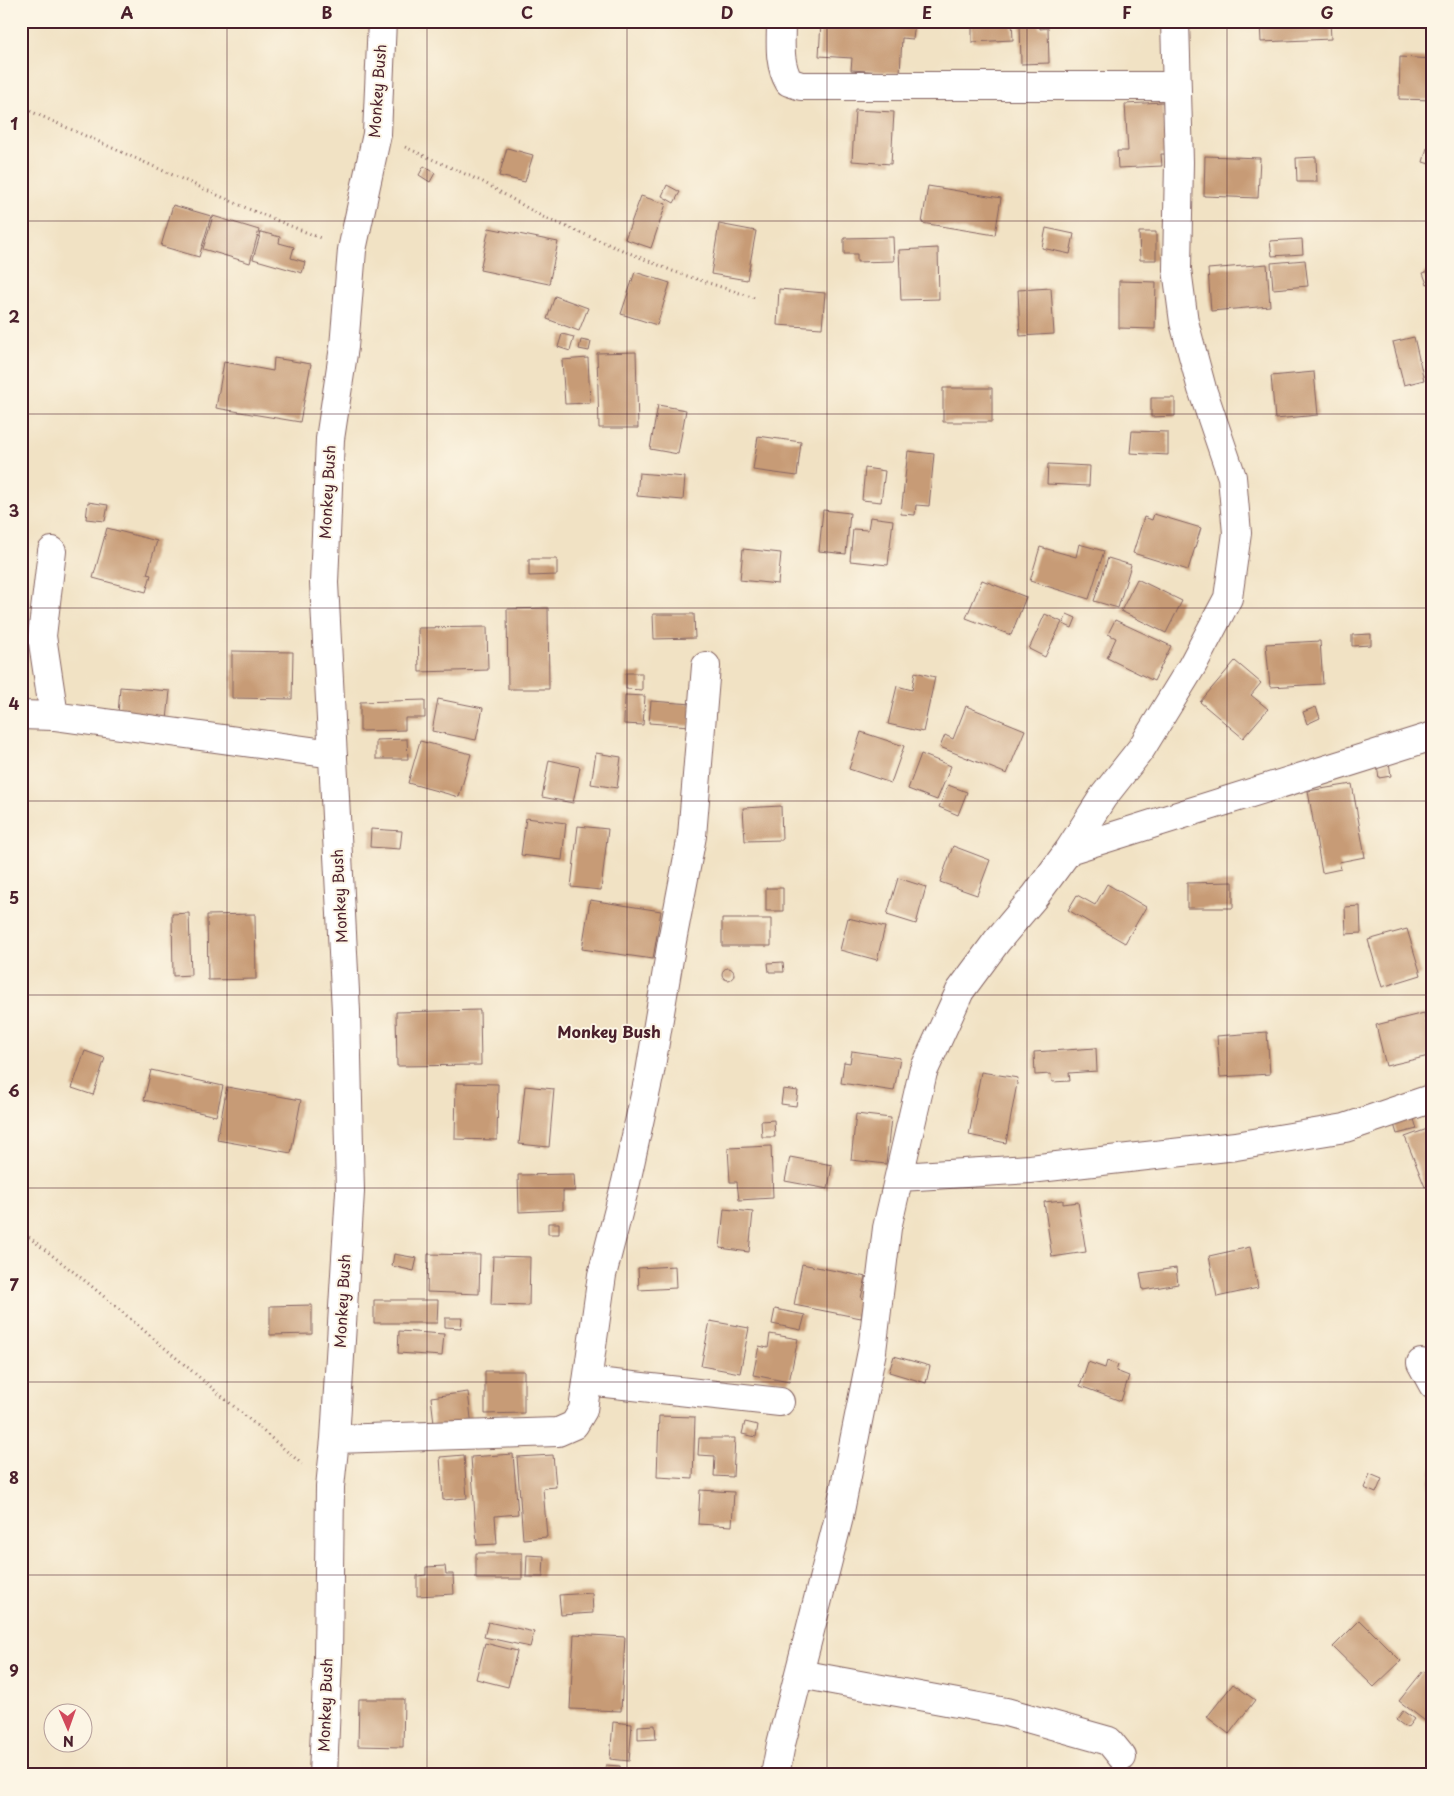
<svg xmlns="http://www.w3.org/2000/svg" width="1454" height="1796" viewBox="0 0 1454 1796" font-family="'Playpen Sans',sans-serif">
<rect width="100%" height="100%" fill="#fcf5e5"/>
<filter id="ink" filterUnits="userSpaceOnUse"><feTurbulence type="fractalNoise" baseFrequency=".02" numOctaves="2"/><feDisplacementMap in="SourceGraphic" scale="10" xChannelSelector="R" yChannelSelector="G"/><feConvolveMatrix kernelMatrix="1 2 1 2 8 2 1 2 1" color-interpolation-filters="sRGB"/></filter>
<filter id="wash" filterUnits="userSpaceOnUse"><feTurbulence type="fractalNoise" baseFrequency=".0096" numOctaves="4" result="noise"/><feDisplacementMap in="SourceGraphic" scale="20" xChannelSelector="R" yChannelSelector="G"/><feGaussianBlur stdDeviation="1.12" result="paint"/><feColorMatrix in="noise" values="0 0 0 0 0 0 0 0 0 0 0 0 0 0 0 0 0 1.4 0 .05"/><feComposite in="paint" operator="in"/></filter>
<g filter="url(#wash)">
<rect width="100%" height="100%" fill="#f1e2c4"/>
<g id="blocks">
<path fill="#c79b76" d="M821,21H915L913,39L902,38L900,73L851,70L852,58L819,56Z
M972,21H1012L1013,40L972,42Z
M1020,21H1039L1040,29L1048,28L1049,63L1021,64Z
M1260,21H1330L1331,39L1261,42Z
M1400,57L1433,59V100L1399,99Z
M1163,102L1166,154H1161L1162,166L1118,168L1117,151H1128L1125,104Z
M855,110L894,112L891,164L852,161Z
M507,148L533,155L525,182L499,176Z
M1427,148L1433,149V165L1423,162Z
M1205,156L1260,158L1258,198L1204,196Z
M1316,157L1317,182H1297L1296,158Z
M424,166L435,173L430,182L419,175Z
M667,185L680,192L674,203L662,196Z
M928,186L1001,198L995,235L922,223Z
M641,196L666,204L651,248L625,239Z
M173,205L211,216L199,257L161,246Z
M213,216L259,230L250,263L203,249Z
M719,224L756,231L747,280L711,274Z
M489,228L558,242L549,284L480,270Z
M1046,228L1074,234L1070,254L1042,248Z
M261,232L280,237L279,243L294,247L291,258L305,262L302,273L253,259Z
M1139,232H1156V260H1140Z
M893,237L894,261L857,262V254H844V238Z
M1302,239L1303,254L1272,256L1270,241Z
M938,248L939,299L901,300L899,250Z
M1305,260L1308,286L1273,289L1271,263Z
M1267,264L1270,306L1211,311L1208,269Z
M1433,270V282L1427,284L1423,273Z
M635,272L670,283L657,325L621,314Z
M1119,281L1156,282L1155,329L1119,328Z
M1051,288L1054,334L1020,336L1018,290Z
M779,289L825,293L822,328L777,325Z
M555,296L588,308L579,331L547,319Z
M562,334L574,337L570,351L558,347Z
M1414,337L1424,380L1404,385L1393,342Z
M581,340L591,342L589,351L579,349Z
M636,352L638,428H599L597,353Z
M274,358L311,364L300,422L216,408L224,362L273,371Z
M588,358L590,403L565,404L562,360Z
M1314,372L1318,415L1275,419L1271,376Z
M943,388H992V422H943Z
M1151,398H1175V416L1151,417Z
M658,405L686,410L678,454L650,449Z
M1132,431L1168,432V455L1130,453Z
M758,436L801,442L797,476L753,470Z
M908,451L934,454L929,506L916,505L915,515L901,514Z
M1048,464L1090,466L1089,486L1047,484Z
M865,468L885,471L881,502L862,500Z
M639,473L685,477L683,500L637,496Z
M88,502L108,505L105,521L86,519Z
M823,510L850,513L846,554L819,551Z
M1154,514L1201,528L1188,570L1133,553L1144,517L1152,520Z
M870,517L893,520L888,565L850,561L853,529L868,530Z
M107,528L157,541L147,574L151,575L146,592L93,578Z
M1079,544L1104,551L1089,599L1030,581L1040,547L1076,557Z
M743,549L781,553L778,584L740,580Z
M1108,558L1131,565L1118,608L1094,601Z
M529,559H557V575L529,576Z
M1137,579L1182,601L1166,633L1121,611Z
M982,580L1026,597L1011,635L966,618Z
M548,608L549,689H508L507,609Z
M653,614H694L695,638L654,639Z
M1045,614L1062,622L1045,657L1029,649Z
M1067,614L1076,618L1072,628L1063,624Z
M1115,620L1171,646L1154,681L1107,658L1116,638L1108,634Z
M487,627L488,670L419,672L418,628Z
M1371,634V645L1352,646V635Z
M1320,641L1323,684L1270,687L1266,644Z
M232,651L293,652L292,699L232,698Z
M1235,661L1261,683L1251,695L1268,709L1243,738L1200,702Z
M915,672L935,677L923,732L888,724L897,686L912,690Z
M626,673H642V690L626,689Z
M120,687L170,691L167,720L118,715Z
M625,695L645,696L643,725L624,724Z
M438,699L483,708L476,740L432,731Z
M425,700V718H405V730L360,731V702Z
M651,701L692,704L690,726L649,723Z
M966,706L1025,730L1007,774L940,747L945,735L953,739Z
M1316,707L1320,718L1307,724L1303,712Z
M861,732L904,746L891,783L849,769Z
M407,739L408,759H376V740Z
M420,741L471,754L459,797L408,783Z
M596,753L621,757L617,788L591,784Z
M921,754L951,766L937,800L908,789Z
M549,760L580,767L573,803L542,797Z
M1389,762L1391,776L1379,778L1377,765Z
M1352,784L1365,857L1339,862L1341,869L1322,873L1308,791Z
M948,785L967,792L958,815L939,807Z
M781,806L782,840L745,841L743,808Z
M526,818L566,823L562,860L521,855Z
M578,826L608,829L601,890L571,887Z
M371,829L402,831L400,849L370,847Z
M953,846L990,860L977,895L940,882Z
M898,878L926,887L916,924L887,915Z
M1233,882V908H1187V883Z
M1107,884L1146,907L1125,943L1068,910L1077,895L1095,905Z
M766,888H783V911H766Z
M590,900L661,911L653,959L582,949Z
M1360,906L1361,933L1346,934L1345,907Z
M189,913L191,975L173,976L172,914Z
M255,914L256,979L208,980L207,915Z
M848,918L885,927L877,960L840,950Z
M722,919H771V946H722Z
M1407,929L1421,975L1382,987L1368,940Z
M783,962L784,972H769L768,963Z
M722 974a6 6 0 1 1 12 0a6 6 0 1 1-12 0Z
M480,1010L481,1065L397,1066L396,1012Z
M1424,1013L1433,1055L1386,1066L1376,1025Z
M1267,1032L1270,1074L1220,1077L1217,1036Z
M1096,1048L1097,1071L1069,1073L1070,1081L1052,1082L1051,1074L1035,1075L1034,1052Z
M85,1051L105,1058L93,1095L72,1088Z
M852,1051L900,1058L894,1091L841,1083L844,1062L850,1063Z
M151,1070L223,1086L216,1116L144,1100Z
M981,1072L1018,1078L1006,1143L969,1135Z
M456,1083L498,1084L497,1140L455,1139Z
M525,1086L554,1089L549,1147L519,1144Z
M227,1087L301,1100L291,1153L217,1140Z
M783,1089L798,1091L796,1106L781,1104Z
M856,1114L891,1118L886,1164L851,1160Z
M1413,1116L1417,1129L1397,1134L1393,1121Z
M774,1120L775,1137H762L761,1121Z
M1433,1127V1184L1425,1187L1405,1137Z
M771,1146L773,1198L739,1200L737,1182H730L728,1148Z
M790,1157L832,1165L828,1189L785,1181Z
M574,1174L575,1191H563V1210L519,1212L518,1175Z
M1063,1200V1204L1078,1202L1086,1252L1052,1257L1044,1202Z
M724,1209L753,1212L749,1252L720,1248Z
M548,1223H559V1234H548Z
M1250,1247L1258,1288L1217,1297L1209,1256Z
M394,1254L417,1258L414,1271L392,1266Z
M428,1254L480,1255L479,1294L427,1292Z
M493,1256L530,1257L529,1306L491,1305Z
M802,1264L866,1277L861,1298L865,1299L861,1318L794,1305Z
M675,1266L676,1288L639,1290L638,1268Z
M1176,1268L1178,1284L1143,1290L1140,1273Z
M374,1300H438L437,1323H374Z
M312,1305V1334L270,1335V1306Z
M775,1309L805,1315L801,1330L772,1324Z
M445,1318H462L461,1328L445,1327Z
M710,1321L749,1328L740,1373L701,1366Z
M399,1331L444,1334L442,1356L398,1353Z
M770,1334L798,1339L789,1382L753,1375L759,1346L768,1348Z
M894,1356L930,1366L926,1383L889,1372Z
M1107,1361L1118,1365L1116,1371L1129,1376L1121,1401L1080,1386L1088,1362L1105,1368Z
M485,1371H524V1413L485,1414Z
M468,1392L472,1427L435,1432L431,1397Z
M659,1416L695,1417L693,1479L657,1477Z
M745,1422L758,1425L756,1437L742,1434Z
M699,1438H735L733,1477L714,1476L715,1456L698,1455Z
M513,1454L518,1514L495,1516L497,1544L477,1545L471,1457Z
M464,1455L467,1498L443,1500L440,1457Z
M553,1455L556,1487L543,1488L547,1537L523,1539L517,1457Z
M1432,1468H1433V1489L1429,1488Z
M1370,1474L1382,1479L1376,1493L1364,1488Z
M700,1490L734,1492L732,1526L698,1524Z
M476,1553H522V1579H476Z
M527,1555L544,1556L543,1577H526Z
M445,1566L446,1574H453L454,1594L417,1596V1576L426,1575V1567Z
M592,1593L593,1613L561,1615L559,1595Z
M1360,1620L1401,1661L1374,1687L1333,1647Z
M488,1622L534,1632L530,1647L484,1637Z
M574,1634L625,1637L621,1711L570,1709Z
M485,1643L517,1651L508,1687L476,1679Z
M1423,1671L1433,1678V1727L1399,1701Z
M1233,1684L1255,1700L1229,1734L1207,1717Z
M359,1699H404L403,1747L358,1746Z
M1403,1711L1414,1719L1407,1728L1396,1720Z
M613,1722L632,1724L629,1761L610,1759Z
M655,1725L656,1739L638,1740V1726Z
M606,1765L620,1766V1775H605Z"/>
</g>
</g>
<g filter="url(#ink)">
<use href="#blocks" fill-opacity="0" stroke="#846361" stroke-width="1"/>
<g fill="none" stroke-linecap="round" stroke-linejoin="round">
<g stroke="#846361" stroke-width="30">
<path id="minor" d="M781,21C781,42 778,63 789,82L801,86H1176
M52,551L42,636L54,716
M21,715L54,716L333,754
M1069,850L1433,736
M900,1177L1030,1169L1236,1146L1345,1128L1433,1098
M1421,1363L1433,1385
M587,1381L780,1402
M335,1439L558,1432L574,1425L583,1410L602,1275L626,1182L650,1072L672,941L692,836L706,666
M800,1674L1006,1712L1109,1741L1122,1757
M323,1775L328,1658L330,1487L335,1439L350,1192L346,1011L324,583L330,439L344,347L352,250L377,134L382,21
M775,1775L781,1744L838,1521L872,1351L887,1228L923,1072L960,991L997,941L1035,896L1069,850L1103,797L1141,749L1192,666L1228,598L1237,533L1232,477L1202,389L1184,322L1177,269L1179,162L1175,21"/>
</g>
<path stroke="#846361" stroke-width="3" stroke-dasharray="1 4" stroke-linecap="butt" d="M21,107L251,210L323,239
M405,147L483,182L543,217L675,272L755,298
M21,1231L89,1284L302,1464"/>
<use href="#minor" stroke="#fff" stroke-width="28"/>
</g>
</g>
<path fill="none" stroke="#4a1f2b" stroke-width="1" stroke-opacity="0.55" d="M227,21V1775M427,21V1775M627,21V1775M827,21V1775M1027,21V1775M1227,21V1775M21,221H1433M21,414H1433M21,608H1433M21,801H1433M21,995H1433M21,1188H1433M21,1382H1433M21,1575H1433"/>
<g text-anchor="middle" stroke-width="4" stroke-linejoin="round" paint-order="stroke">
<g font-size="15" fill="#4a1f2b" stroke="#fcf5e5">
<text transform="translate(378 91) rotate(-86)" y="5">Monkey Bush</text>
<text transform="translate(328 492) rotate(-87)" y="5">Monkey Bush</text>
<text transform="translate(340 896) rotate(-93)" y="5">Monkey Bush</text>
<text transform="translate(343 1301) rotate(-87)" y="5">Monkey Bush</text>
<text transform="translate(326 1705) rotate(-88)" y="5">Monkey Bush</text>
</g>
<g font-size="16" font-weight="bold" fill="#4a1f2b" stroke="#fcf5e5">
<text x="609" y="1038">Monkey Bush</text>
</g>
</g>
<rect width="1454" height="1796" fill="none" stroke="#fcf5e5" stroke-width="55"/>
<g transform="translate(68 1728) rotate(178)"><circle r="24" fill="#fcf5e5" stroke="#b59f9b"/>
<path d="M0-4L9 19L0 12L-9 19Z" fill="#d1495b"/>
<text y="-8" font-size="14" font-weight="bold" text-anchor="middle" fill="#4a1f2b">N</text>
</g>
<rect x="28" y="28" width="1398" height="1740" fill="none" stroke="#4a1f2b" stroke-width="2"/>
<g font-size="16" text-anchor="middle" font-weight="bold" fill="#4a1f2b">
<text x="127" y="19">A</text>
<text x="327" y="19">B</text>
<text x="527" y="19">C</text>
<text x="727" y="19">D</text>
<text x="927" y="19">E</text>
<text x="1127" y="19">F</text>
<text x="1327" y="19">G</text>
<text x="14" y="130">1</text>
<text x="14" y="323">2</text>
<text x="14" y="517">3</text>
<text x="14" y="710">4</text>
<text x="14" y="904">5</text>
<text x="14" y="1097">6</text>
<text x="14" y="1291">7</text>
<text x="14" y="1484">8</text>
<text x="14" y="1677">9</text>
</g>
</svg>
